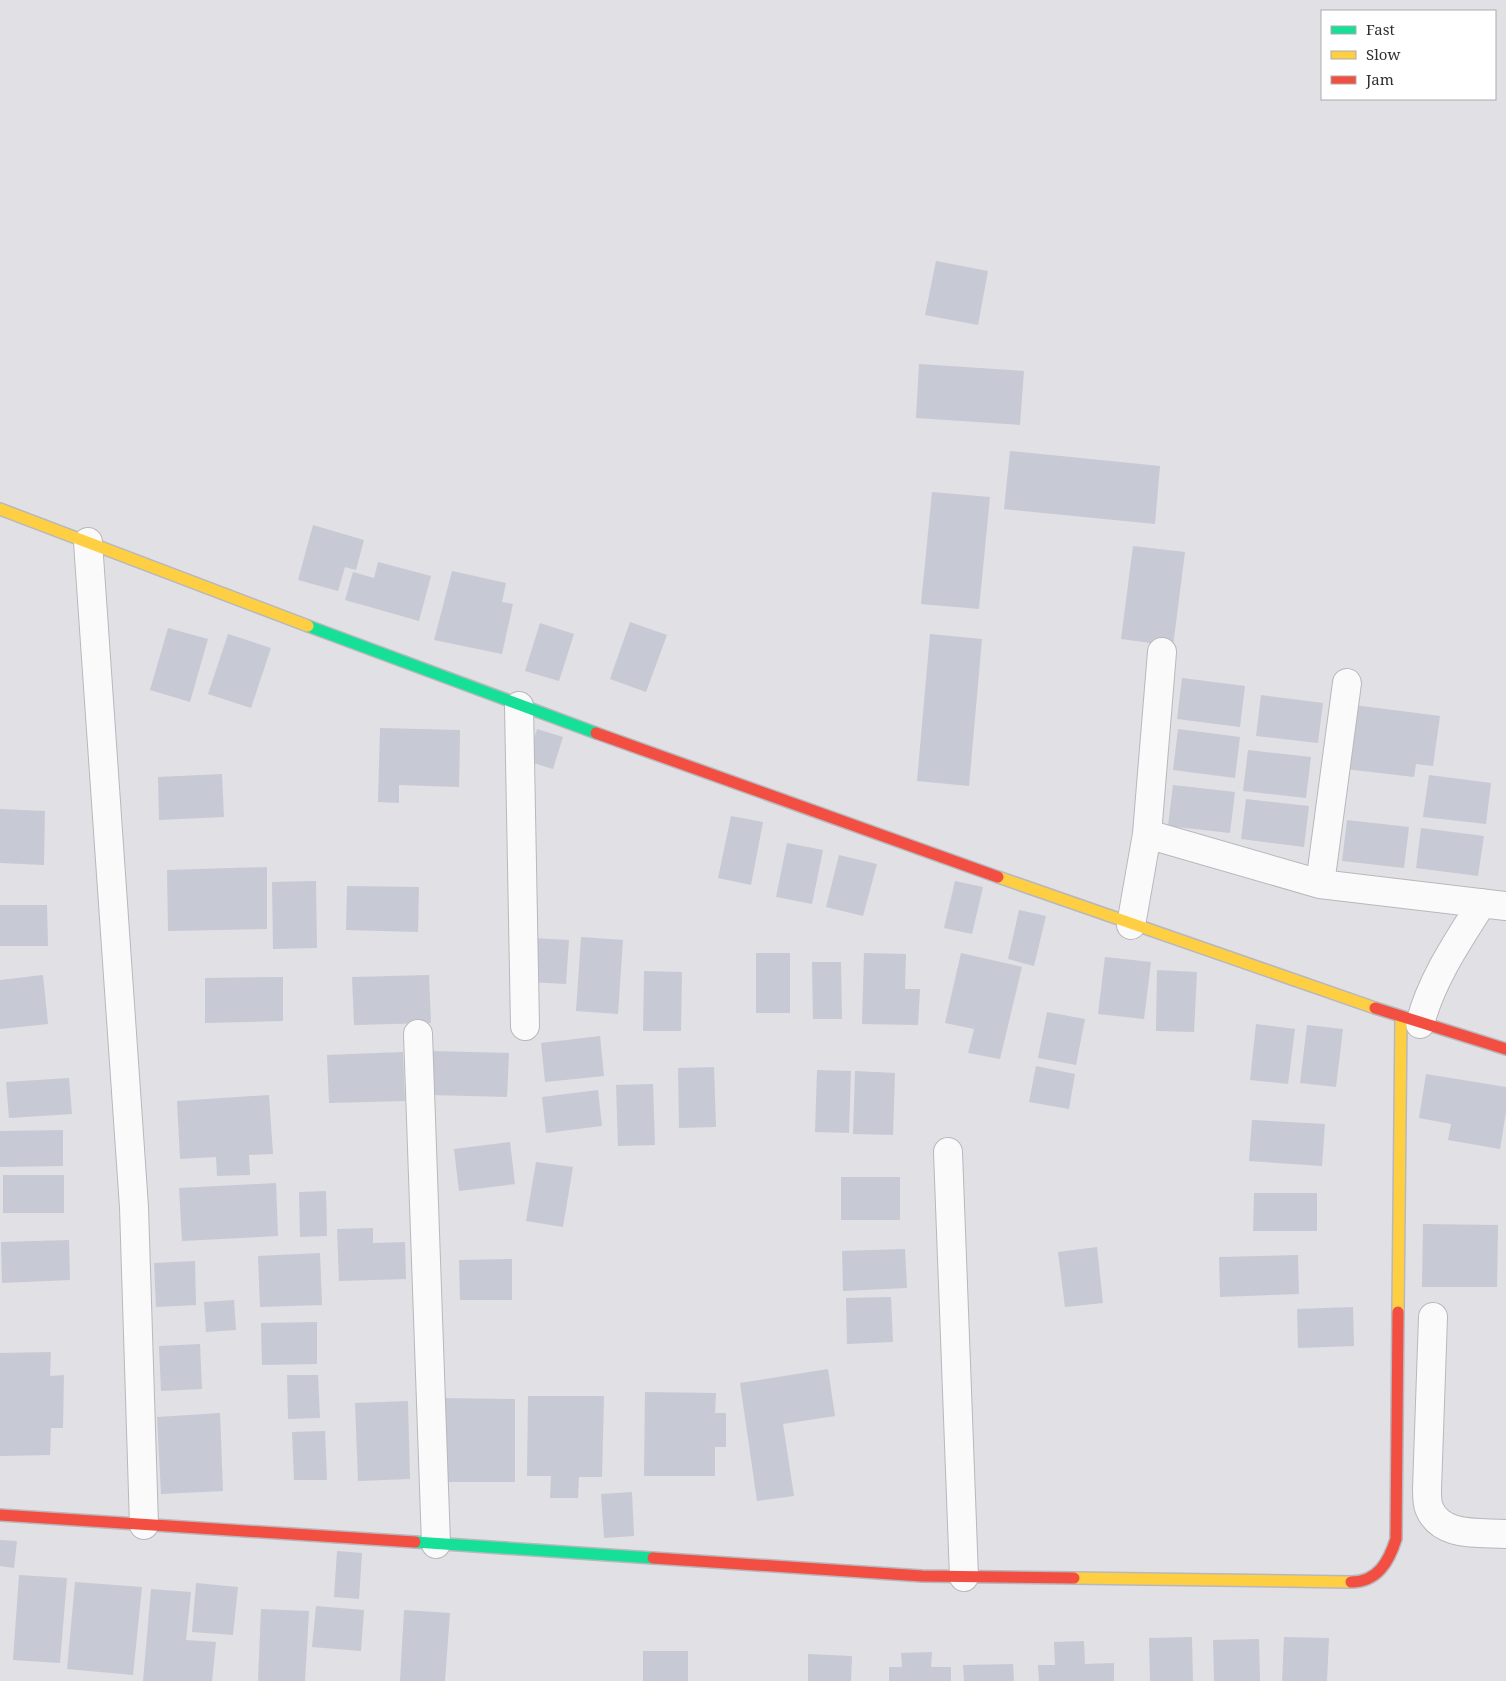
<svg xmlns="http://www.w3.org/2000/svg" width="1506" height="1681" viewBox="0 0 1506 1681" font-family="'Noto Serif',serif">
<rect width="100%" height="100%" fill="#e0e0e5"/>
<path fill="#c7c9d4" d="M936,261L988,271L978,325L925,315Z
M919,364L1024,371L1020,425L916,418Z
M1010,451L1160,466L1155,524L1004,509Z
M932,492L990,497L979,609L921,604Z
M313,525L364,540L356,570L345,567L338,591L298,580Z
M1133,546L1185,552L1173,646L1121,639Z
M378,562L431,576L419,621L345,600L353,572L374,578Z
M452,571L506,583L502,602L513,604L502,654L434,640Z
M630,622L667,635L646,692L610,679Z
M540,623L574,634L559,681L525,671Z
M168,628L208,639L190,702L150,690Z
M228,634L271,648L251,708L208,694Z
M930,634L982,639L969,786L917,781Z
M1182,678L1245,686L1240,727L1177,719Z
M1261,695L1323,703L1318,743L1256,736Z
M1354,705L1440,716L1433,766L1416,764L1414,777L1345,769Z
M380,728L460,730L459,787L399,785V803L378,802Z
M537,729L563,737L553,769L527,761Z
M1178,729L1240,737L1235,778L1173,770Z
M1248,750L1311,757L1306,798L1243,791Z
M222,774L224,817L159,820L158,777Z
M1429,775L1491,783L1486,824L1423,817Z
M1173,785L1235,792L1230,833L1168,826Z
M1246,799L1309,806L1304,847L1241,839Z
M0,809L45,811L44,865L0,863Z
M731,816L763,822L751,885L718,878Z
M1347,820L1409,827L1404,868L1342,861Z
M1421,828L1484,836L1478,876L1416,868Z
M787,843L823,850L812,904L776,897Z
M839,855L877,864L863,916L826,907Z
M267,867V929L168,931L167,870Z
M316,881L317,948L273,949L272,882Z
M955,881L983,887L972,934L944,928Z
M347,886L419,887L418,932L346,930Z
M0,905H47L48,946H0Z
M1019,910L1046,916L1034,966L1008,959Z
M581,937L623,940L618,1014L576,1011Z
M532,938L569,940L566,984L528,982Z
M756,953H790V1013H756Z
M864,953L906,954L905,989H920L918,1025L862,1024Z
M961,953L1022,967L1000,1059L968,1053L974,1029L945,1023Z
M1105,957L1151,962L1144,1019L1098,1014Z
M812,962H841L842,1019H813Z
M1157,970L1197,972L1194,1032L1156,1031Z
M644,971L682,972L681,1031H643Z
M43,975L48,1024L0,1029V980Z
M429,975L431,1023L354,1025L352,977Z
M283,977V1021L205,1023V978Z
M1047,1012L1085,1019L1076,1065L1038,1058Z
M1256,1024L1295,1029L1288,1084L1250,1080Z
M1307,1025L1343,1029L1336,1087L1300,1083Z
M600,1036L604,1076L545,1082L541,1043Z
M433,1051L509,1053L507,1097L432,1095Z
M403,1052L405,1101L329,1103L327,1055Z
M1036,1066L1075,1074L1069,1109L1029,1102Z
M714,1067L716,1127L679,1128L678,1068Z
M817,1070L851,1071L849,1133L815,1132Z
M855,1071L895,1073L893,1135L853,1134Z
M1426,1074L1506,1087V1112L1500,1149L1448,1140L1451,1124L1419,1118Z
M69,1078L72,1114L9,1118L6,1082Z
M653,1084L655,1145L618,1146L616,1085Z
M598,1090L602,1126L546,1133L542,1097Z
M269,1095L273,1154L249,1155L250,1175L217,1176L216,1157L180,1159L177,1101Z
M1252,1120L1325,1124L1322,1166L1249,1161Z
M63,1130V1166L0,1167V1131Z
M510,1142L515,1184L459,1191L454,1149Z
M536,1162L573,1167L563,1227L526,1221Z
M3,1175H64V1213H3Z
M841,1177H900V1220H841Z
M276,1183L278,1236L182,1241L179,1188Z
M326,1191L327,1236L300,1237L299,1192Z
M1254,1193H1317V1231H1253Z
M1423,1224L1498,1225L1497,1287H1422Z
M373,1228V1243L405,1242L406,1279L339,1281L337,1229Z
M69,1240L70,1280L2,1283L1,1242Z
M1097,1247L1103,1303L1065,1307L1058,1252Z
M905,1249L907,1288L843,1291L842,1251Z
M320,1253L322,1305L260,1307L258,1256Z
M1298,1255L1299,1294L1220,1297L1219,1257Z
M512,1259V1300H460L459,1260Z
M195,1261L196,1305L156,1307L154,1263Z
M891,1297L893,1342L847,1344L846,1298Z
M234,1300L236,1330L206,1332L204,1302Z
M1353,1307L1354,1346L1298,1348L1297,1309Z
M317,1322V1364L262,1365L261,1323Z
M200,1344L202,1389L161,1391L159,1346Z
M51,1352L50,1376L64,1375L63,1428H51L50,1455L0,1456V1353Z
M828,1369L835,1416L783,1424L794,1496L757,1501L740,1383Z
M287,1375H318L320,1418L288,1419Z
M645,1392L716,1393L715,1413H726V1447H715V1476H644Z
M528,1396H604L602,1477H579L578,1498H550L551,1476H527Z
M441,1398L515,1399V1482H441Z
M408,1401L410,1479L358,1481L355,1403Z
M220,1413L223,1491L161,1494L157,1417Z
M325,1431L327,1480H294L292,1432Z
M632,1492L634,1536L604,1538L601,1494Z
M0,1540L17,1541L14,1568L0,1566Z
M337,1551L362,1553L359,1599L334,1597Z
M19,1575L67,1578L60,1663L13,1660Z
M75,1582L142,1587L133,1675L67,1669Z
M196,1583L238,1587L233,1635L192,1632Z
M151,1589L191,1592L186,1640L216,1642L212,1681H143Z
M316,1606L364,1610L361,1651L312,1647Z
M261,1609L309,1611L305,1681H258Z
M404,1610L450,1613L445,1681H400Z
M1192,1637L1193,1681H1150L1149,1638Z
M1284,1637L1329,1638L1327,1681H1282Z
M1259,1639L1260,1681H1214L1213,1640Z
M1084,1641L1085,1664L1114,1663V1681H1039L1038,1665H1055L1054,1642Z
M643,1651H688V1681H643Z
M932,1652L931,1667H951V1681H889V1667H902L901,1653Z
M808,1654L852,1656L851,1681H808Z
M1013,1664L1014,1681H964L963,1665Z"/>
<g fill="none" stroke-linecap="round" stroke-linejoin="round">
<g stroke="#b8b8bc" stroke-width="30">
<path id="street" d="M88,542L134,1207L144,1525
M519,706L525,1026
M1147,834L1320,884L1506,906
M1320,884L1347,683
M1131,925L1147,834L1162,652
M1420,1024C1431,980 1458,941 1482,903
M418,1034L436,1544
M948,1152L964,1577
M1433,1317L1427,1489C1427,1495 1427,1503 1429,1508C1441,1538 1480,1532 1506,1534"/>
</g>
<g stroke="#b8b8bc" stroke-width="14">
<path id="fast" d="M308,626L596,733
M415,1542L653,1558"/>
</g>
<g stroke="#b8b8bc" stroke-width="14">
<path id="slow" d="M0,509L308,626
M998,877L1375,1008
M1398,1312L1401,1018
M1074,1578L1351,1582"/>
</g>
<g stroke="#b8b8bc" stroke-width="14">
<path id="jam" d="M596,733L998,877
M1375,1008L1506,1049
M0,1515L415,1542
M653,1558L922,1576L1074,1578
M1351,1582C1378,1582 1389,1561 1396,1539L1398,1312"/>
</g>
<use href="#street" stroke="#fafafb" stroke-width="28"/>
<use href="#fast" stroke="#16e098" stroke-width="11"/>
<use href="#slow" stroke="#ffcf43" stroke-width="11"/>
<use href="#jam" stroke="#f24e42" stroke-width="11"/>
</g>
<rect x="1321" y="10" width="175" height="90" fill="#ffffff" stroke="#ababad"/>
<rect x="1331" y="26" width="25" height="8" fill="#16e098" stroke="#ababad"/>
<text x="1366" y="35" font-size="15" fill="#2e2e32">Fast</text>
<rect x="1331" y="51" width="25" height="8" fill="#ffcf43" stroke="#ababad"/>
<text x="1366" y="60" font-size="15" fill="#2e2e32">Slow</text>
<rect x="1331" y="76" width="25" height="8" fill="#f24e42" stroke="#ababad"/>
<text x="1366" y="85" font-size="15" fill="#2e2e32">Jam</text>
</svg>
